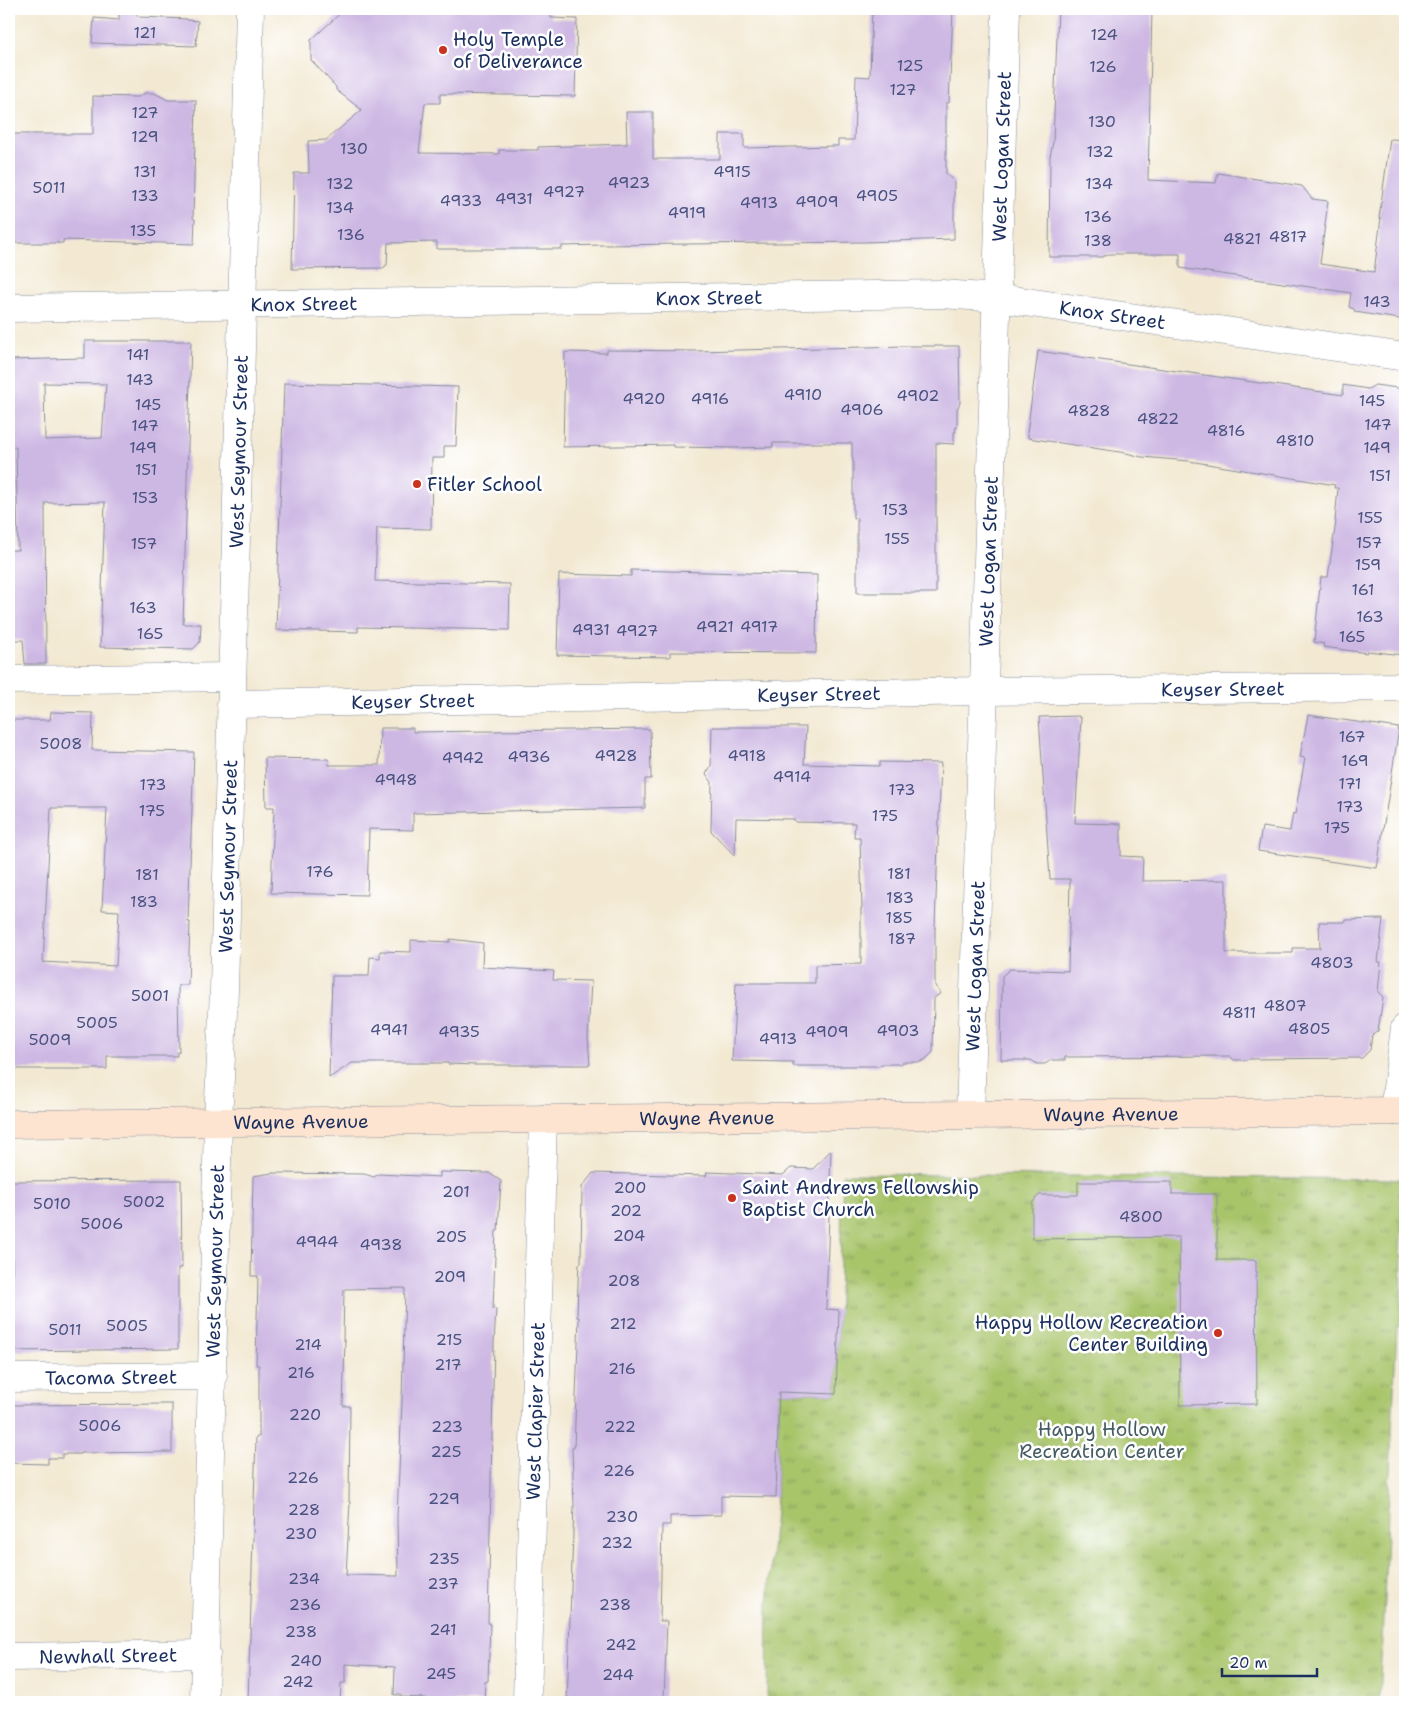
<svg xmlns="http://www.w3.org/2000/svg" width="1414" height="1711" viewBox="0 0 1414 1711" font-family="'Shantell Sans',sans-serif">
<defs>
<pattern id="park-tufts" width="24" height="20" patternUnits="userSpaceOnUse" patternTransform="scale(1.25)"><rect width="24" height="20" fill="#a8c56b"/><path d="M3 7l-1-3M5 7V3M7 7l1-3M15 17l-1-3M17 17v-4M19 17l1-3" fill="none" stroke="#88a05b"/></pattern>
</defs>
<rect width="100%" height="100%" fill="#fff"/>
<filter id="ink" filterUnits="userSpaceOnUse"><feTurbulence type="fractalNoise" baseFrequency=".02" numOctaves="2"/><feDisplacementMap in="SourceGraphic" scale="10" xChannelSelector="R" yChannelSelector="G"/><feConvolveMatrix kernelMatrix="1 2 1 2 8 2 1 2 1" color-interpolation-filters="sRGB"/></filter>
<filter id="wash" filterUnits="userSpaceOnUse"><feTurbulence type="fractalNoise" baseFrequency=".0096" numOctaves="4" result="noise"/><feDisplacementMap in="SourceGraphic" scale="20" xChannelSelector="R" yChannelSelector="G"/><feGaussianBlur stdDeviation="1.12" result="paint"/><feColorMatrix in="noise" values="0 0 0 0 0 0 0 0 0 0 0 0 0 0 0 0 0 1.4 0 .05"/><feComposite in="paint" operator="in"/></filter>
<g filter="url(#wash)">
<rect width="100%" height="100%" fill="#f3e9d3"/>
<path fill="url(#park-tufts)" stroke="#627a64" d="M843,1174L1404,1179L1400,1256H1402L1401,1326H1397L1379,1702H767L768,1606L776,1497L779,1392L836,1394Z"/>
<g id="blocks">
<path fill="#cdb7e3" fill-rule="evenodd" d="M119,9H133L139,17L187,19V20L198,21L196,46L92,43L94,18L119,20Z
M345,9H551V18L577,19L575,96L440,94V103H425L419,153L499,154V150H538V147L627,144L626,112H653V159H720V134H744V148L838,146V140H854L856,76L870,77L872,9H953L949,103H946V174L954,181V239L864,242L601,245L562,246V249H437V242L388,243L387,265L385,266L384,268L292,269L294,173H309L308,141L326,140L362,110L336,90V87L311,60V40Z
M1058,9H1152L1148,180L1216,183L1218,173L1302,186L1312,199L1328,201L1320,264L1374,272L1381,218H1379L1390,139L1405,140V320L1355,312L1354,309L1349,307L1351,293L1180,268V254H1109L1102,257H1049L1050,157L1053,142Z
M145,93H154L168,100H196L193,218L195,219L194,244L63,240V243H9V134H93V96L138,97Z
M85,341H191L183,624H201L200,642L193,649L100,647L105,502L45,503L46,664H25L23,640H9V550H18L16,447H9V360L85,358ZM44,383L106,384L102,438L45,440Z
M907,346H959L960,403L957,409V428H955L956,432H954V444L936,443V593H857V518H853V458H852V443H772L773,447L735,448L673,447V445L563,447L565,352L607,353V350L696,351Z
M1038,351L1343,395V385L1368,389L1375,385L1405,389V642L1403,655L1367,651V653L1323,647L1324,644L1314,642L1321,577H1328L1336,521H1335L1338,488H1334L1335,485L1189,461L1142,457L1126,453L1028,438V433H1027Z
M284,383L458,387L456,446H444V458H432L431,529L377,528L375,581L510,584L509,630L358,627V632L276,630Z
M631,570L817,575L816,653L670,652V657L557,655L559,574L631,576Z
M51,712L93,713L92,750L194,752L188,922H190L188,985H178L179,1052H177V1056H107V1069H9V720H50ZM51,808H107L102,910L119,911L116,966L43,962Z
M1308,715L1399,728L1377,868L1258,851L1262,827L1290,831L1293,813L1295,814L1305,758L1300,757Z
M1079,716V718H1081L1075,823L1121,824V856L1143,857L1142,881L1226,880V953H1293V948H1320L1319,922H1345V920L1383,919L1378,962H1381L1378,992L1383,997L1378,1031L1372,1035L1370,1050L1362,1058L1247,1059L1245,1060H1234L1230,1056L1065,1057V1060H1051L1045,1064H1037L1031,1060H1001L1002,976L1010,969L1068,971L1070,879H1050L1039,717Z
M712,727H806L804,764L880,766V762L941,763L935,926V986L941,993L934,998L933,1052L926,1059L920,1062H904L900,1064H882L878,1066H793V1062L732,1061L736,983H815V965L861,964V908H862L860,837H854L855,823L795,822L794,819L736,818L735,856L711,831L712,782L706,774L711,766Z
M380,728H413V732L650,729L651,779H645V808L413,813V830L369,829L367,895L271,893L274,807H266L265,758L328,759L329,765H379Z
M450,939L483,943L482,967L554,971L553,980L591,981L588,1038L590,1065H476L448,1064V1063H352L329,1078L332,976H369L370,957L380,958V951L411,952V940L450,942Z
M831,1150L826,1309L839,1310L836,1394L779,1392L776,1497L721,1496V1515L670,1516V1525H662L660,1621H667L664,1700H627L625,1702H567L574,1506L572,1448H574L579,1317H577L578,1284L579,1264L581,1263L582,1187L593,1173L706,1176L707,1172L783,1175L791,1168L813,1169Z
M440,1172L489,1173L501,1181L498,1231H496L493,1309L496,1310L494,1342L488,1624H490L488,1681L485,1682L484,1702H428L425,1698L401,1697V1695H394L395,1667L345,1664V1683H341L340,1702H248L256,1437H259V1365H256L258,1276H251L253,1176L273,1173L364,1174L374,1177L379,1174L440,1177ZM405,1288L402,1401L397,1517L398,1576L346,1575L350,1502H349L350,1406H343L345,1340H343L344,1289Z
M181,1180L182,1268H178V1349L9,1351V1308H13L12,1258H9V1181Z
M1078,1182H1172V1194H1217V1260H1256L1257,1404L1180,1405L1179,1237L1032,1239V1203L1039,1195H1078Z
M172,1404V1452L80,1453V1454H62V1458H48V1464L9,1463V1405Z"/>
</g>
</g>
<g filter="url(#ink)">
<use href="#blocks" fill-opacity="0" stroke="#878c98" stroke-width="1"/>
<g fill="none" stroke-linecap="round" stroke-linejoin="round">
<g stroke="#878c98" stroke-width="29">
<g id="street">
<path id="s1" d="M9,308L942,294L998,298L1405,357"/>
<path d="M9,680L232,677"/>
<path id="s2" d="M231,704L983,691L1405,687"/>
<path d="M1394,1111L1405,1028"/>
<path id="s3" d="M970,1115L1006,9"/>
<path id="s4" d="M9,1378L213,1376"/>
<path id="s5" d="M9,1657L206,1654"/>
<path id="s6" d="M204,1702L218,1122L224,990L250,9"/>
<path id="s7" d="M527,1702L543,1119"/>
</g>
</g>
<g stroke="#878c98" stroke-width="29">
<g id="secondary">
<path id="s8" d="M9,1124L1405,1111"/>
</g>
</g>
<use href="#street" stroke="#fff" stroke-width="28"/>
<use href="#secondary" stroke="#fde4d1" stroke-width="28"/>
</g>
</g>
<g fill="#c8321e" stroke="#fff" stroke-width="2">
<circle cx="443" cy="50" r="5"/>
<circle cx="417" cy="484" r="5"/>
<circle cx="732" cy="1198" r="5"/>
<circle cx="1218" cy="1333" r="5"/>
</g>
<g text-anchor="middle" stroke-width="5" stroke-linejoin="round" paint-order="stroke">
<g font-size="16" fill="#48517f">
<text x="145" y="38">121</text>
<text x="1104" y="40">124</text>
<text x="910" y="71">125</text>
<text x="1103" y="72">126</text>
<text x="903" y="95">127</text>
<text x="145" y="118">127</text>
<text x="1102" y="127">130</text>
<text x="145" y="142">129</text>
<text x="354" y="154">130</text>
<text x="1100" y="157">132</text>
<text x="145" y="177">131</text>
<text x="732" y="177">4915</text>
<text x="629" y="188">4923</text>
<text x="340" y="189">132</text>
<text x="1099" y="189">134</text>
<text x="49" y="193">5011</text>
<text x="564" y="197">4927</text>
<text x="145" y="201">133</text>
<text x="877" y="201">4905</text>
<text x="514" y="204">4931</text>
<text x="461" y="206">4933</text>
<text x="817" y="207">4909</text>
<text x="759" y="208">4913</text>
<text x="340" y="213">134</text>
<text x="687" y="218">4919</text>
<text x="1098" y="222">136</text>
<text x="143" y="236">135</text>
<text x="351" y="240">136</text>
<text x="1288" y="242">4817</text>
<text x="1242" y="244">4821</text>
<text x="1098" y="246">138</text>
<text x="1377" y="307">143</text>
<text x="138" y="360">141</text>
<text x="140" y="385">143</text>
<text x="803" y="400">4910</text>
<text x="918" y="401">4902</text>
<text x="644" y="404">4920</text>
<text x="710" y="404">4916</text>
<text x="1372" y="406">145</text>
<text x="148" y="410">145</text>
<text x="862" y="415">4906</text>
<text x="1089" y="416">4828</text>
<text x="1158" y="424">4822</text>
<text x="1378" y="430">147</text>
<text x="145" y="431">147</text>
<text x="1226" y="436">4816</text>
<text x="1295" y="446">4810</text>
<text x="143" y="453">149</text>
<text x="1377" y="453">149</text>
<text x="146" y="475">151</text>
<text x="1380" y="481">151</text>
<text x="145" y="503">153</text>
<text x="895" y="515">153</text>
<text x="1370" y="523">155</text>
<text x="897" y="544">155</text>
<text x="1369" y="548">157</text>
<text x="144" y="549">157</text>
<text x="1368" y="570">159</text>
<text x="1363" y="595">161</text>
<text x="143" y="613">163</text>
<text x="1370" y="622">163</text>
<text x="715" y="632">4921</text>
<text x="759" y="632">4917</text>
<text x="591" y="635">4931</text>
<text x="637" y="636">4927</text>
<text x="150" y="639">165</text>
<text x="1352" y="642">165</text>
<text x="1352" y="742">167</text>
<text x="61" y="749">5008</text>
<text x="616" y="761">4928</text>
<text x="747" y="761">4918</text>
<text x="529" y="762">4936</text>
<text x="463" y="763">4942</text>
<text x="1355" y="766">169</text>
<text x="792" y="782">4914</text>
<text x="396" y="785">4948</text>
<text x="1350" y="789">171</text>
<text x="153" y="790">173</text>
<text x="902" y="795">173</text>
<text x="1350" y="812">173</text>
<text x="152" y="816">175</text>
<text x="885" y="821">175</text>
<text x="1337" y="833">175</text>
<text x="320" y="877">176</text>
<text x="899" y="879">181</text>
<text x="147" y="880">181</text>
<text x="900" y="903">183</text>
<text x="144" y="907">183</text>
<text x="899" y="923">185</text>
<text x="902" y="944">187</text>
<text x="1332" y="968">4803</text>
<text x="150" y="1001">5001</text>
<text x="1285" y="1011">4807</text>
<text x="1239" y="1018">4811</text>
<text x="97" y="1028">5005</text>
<text x="1309" y="1034">4805</text>
<text x="389" y="1035">4941</text>
<text x="898" y="1036">4903</text>
<text x="459" y="1037">4935</text>
<text x="827" y="1037">4909</text>
<text x="778" y="1044">4913</text>
<text x="50" y="1045">5009</text>
<text x="630" y="1193">200</text>
<text x="456" y="1197">201</text>
<text x="144" y="1207">5002</text>
<text x="52" y="1209">5010</text>
<text x="626" y="1216">202</text>
<text x="1141" y="1222">4800</text>
<text x="102" y="1229">5006</text>
<text x="629" y="1241">204</text>
<text x="451" y="1242">205</text>
<text x="317" y="1247">4944</text>
<text x="381" y="1250">4938</text>
<text x="450" y="1282">209</text>
<text x="624" y="1286">208</text>
<text x="623" y="1329">212</text>
<text x="127" y="1331">5005</text>
<text x="65" y="1335">5011</text>
<text x="449" y="1345">215</text>
<text x="308" y="1350">214</text>
<text x="448" y="1370">217</text>
<text x="622" y="1374">216</text>
<text x="301" y="1378">216</text>
<text x="305" y="1420">220</text>
<text x="100" y="1431">5006</text>
<text x="447" y="1432">223</text>
<text x="620" y="1432">222</text>
<text x="446" y="1457">225</text>
<text x="619" y="1476">226</text>
<text x="303" y="1483">226</text>
<text x="444" y="1504">229</text>
<text x="304" y="1515">228</text>
<text x="622" y="1522">230</text>
<text x="301" y="1539">230</text>
<text x="617" y="1548">232</text>
<text x="444" y="1564">235</text>
<text x="304" y="1584">234</text>
<text x="443" y="1589">237</text>
<text x="305" y="1610">236</text>
<text x="615" y="1610">238</text>
<text x="443" y="1635">241</text>
<text x="301" y="1637">238</text>
<text x="621" y="1650">242</text>
<text x="306" y="1666">240</text>
<text x="441" y="1679">245</text>
<text x="618" y="1680">244</text>
<text x="298" y="1687">242</text>
</g>
<g font-size="19" fill="#1b2f5e" stroke="#fff" text-anchor="start">
<text x="453" y="46">Holy Temple<tspan x="453" dy="22">of Deliverance</tspan></text>
<text x="427" y="491">Fitler School</text>
<text x="742" y="1194">Saint Andrews Fellowship<tspan x="742" dy="22">Baptist Church</tspan></text>
<text x="1208" y="1329" text-anchor="end">Happy Hollow Recreation<tspan x="1208" dy="22">Center Building</tspan></text>
</g>
<g font-size="19" fill="#1b2f5e" stroke="#fff">
<text dy="7" stroke="none"><textPath href="#s3" startOffset="959">West Logan Street</textPath></text>
<text dy="7" stroke="none"><textPath href="#s1" startOffset="700">Knox Street</textPath></text>
<text dy="7" stroke="none"><textPath href="#s1" startOffset="295">Knox Street</textPath></text>
<text dy="7" stroke="none"><textPath href="#s1" startOffset="1105">Knox Street</textPath></text>
<text dy="7" stroke="none"><textPath href="#s6" startOffset="1251">West Seymour Street</textPath></text>
<text dy="7" stroke="none"><textPath href="#s3" startOffset="554">West Logan Street</textPath></text>
<text dy="7" stroke="none"><textPath href="#s2" startOffset="992">Keyser Street</textPath></text>
<text dy="7" stroke="none"><textPath href="#s2" startOffset="588">Keyser Street</textPath></text>
<text dy="7" stroke="none"><textPath href="#s2" startOffset="182">Keyser Street</textPath></text>
<text dy="7" stroke="none"><textPath href="#s6" startOffset="846">West Seymour Street</textPath></text>
<text dy="7" stroke="none"><textPath href="#s3" startOffset="149">West Logan Street</textPath></text>
<text dy="7" stroke="none"><textPath href="#s8" startOffset="1102">Wayne Avenue</textPath></text>
<text dy="7" stroke="none"><textPath href="#s8" startOffset="698">Wayne Avenue</textPath></text>
<text dy="7" stroke="none"><textPath href="#s8" startOffset="292">Wayne Avenue</textPath></text>
<text dy="7" stroke="none"><textPath href="#s6" startOffset="441">West Seymour Street</textPath></text>
<text dy="7" stroke="none"><textPath href="#s4" startOffset="102">Tacoma Street</textPath></text>
<text dy="7" stroke="none"><textPath href="#s7" startOffset="291">West Clapier Street</textPath></text>
<text dy="7" stroke="none"><textPath href="#s5" startOffset="99">Newhall Street</textPath></text>
</g>
<g font-size="19" fill="#455c62" stroke="#fff">
<text x="1102" y="1436">Happy Hollow<tspan x="1102" dy="22">Recreation Center</tspan></text>
</g>
</g>
<rect width="1414" height="1711" fill="none" stroke="#fff" stroke-width="30"/>
<path d="M1222 1668v8h95v-8" fill="none" stroke="#1b2f5e" stroke-width="2.5"/>
<text x="1229" y="1668" font-size="15" fill="#1b2f5e" stroke="#ffffff" stroke-width="4" paint-order="stroke">20 m</text>
</svg>
